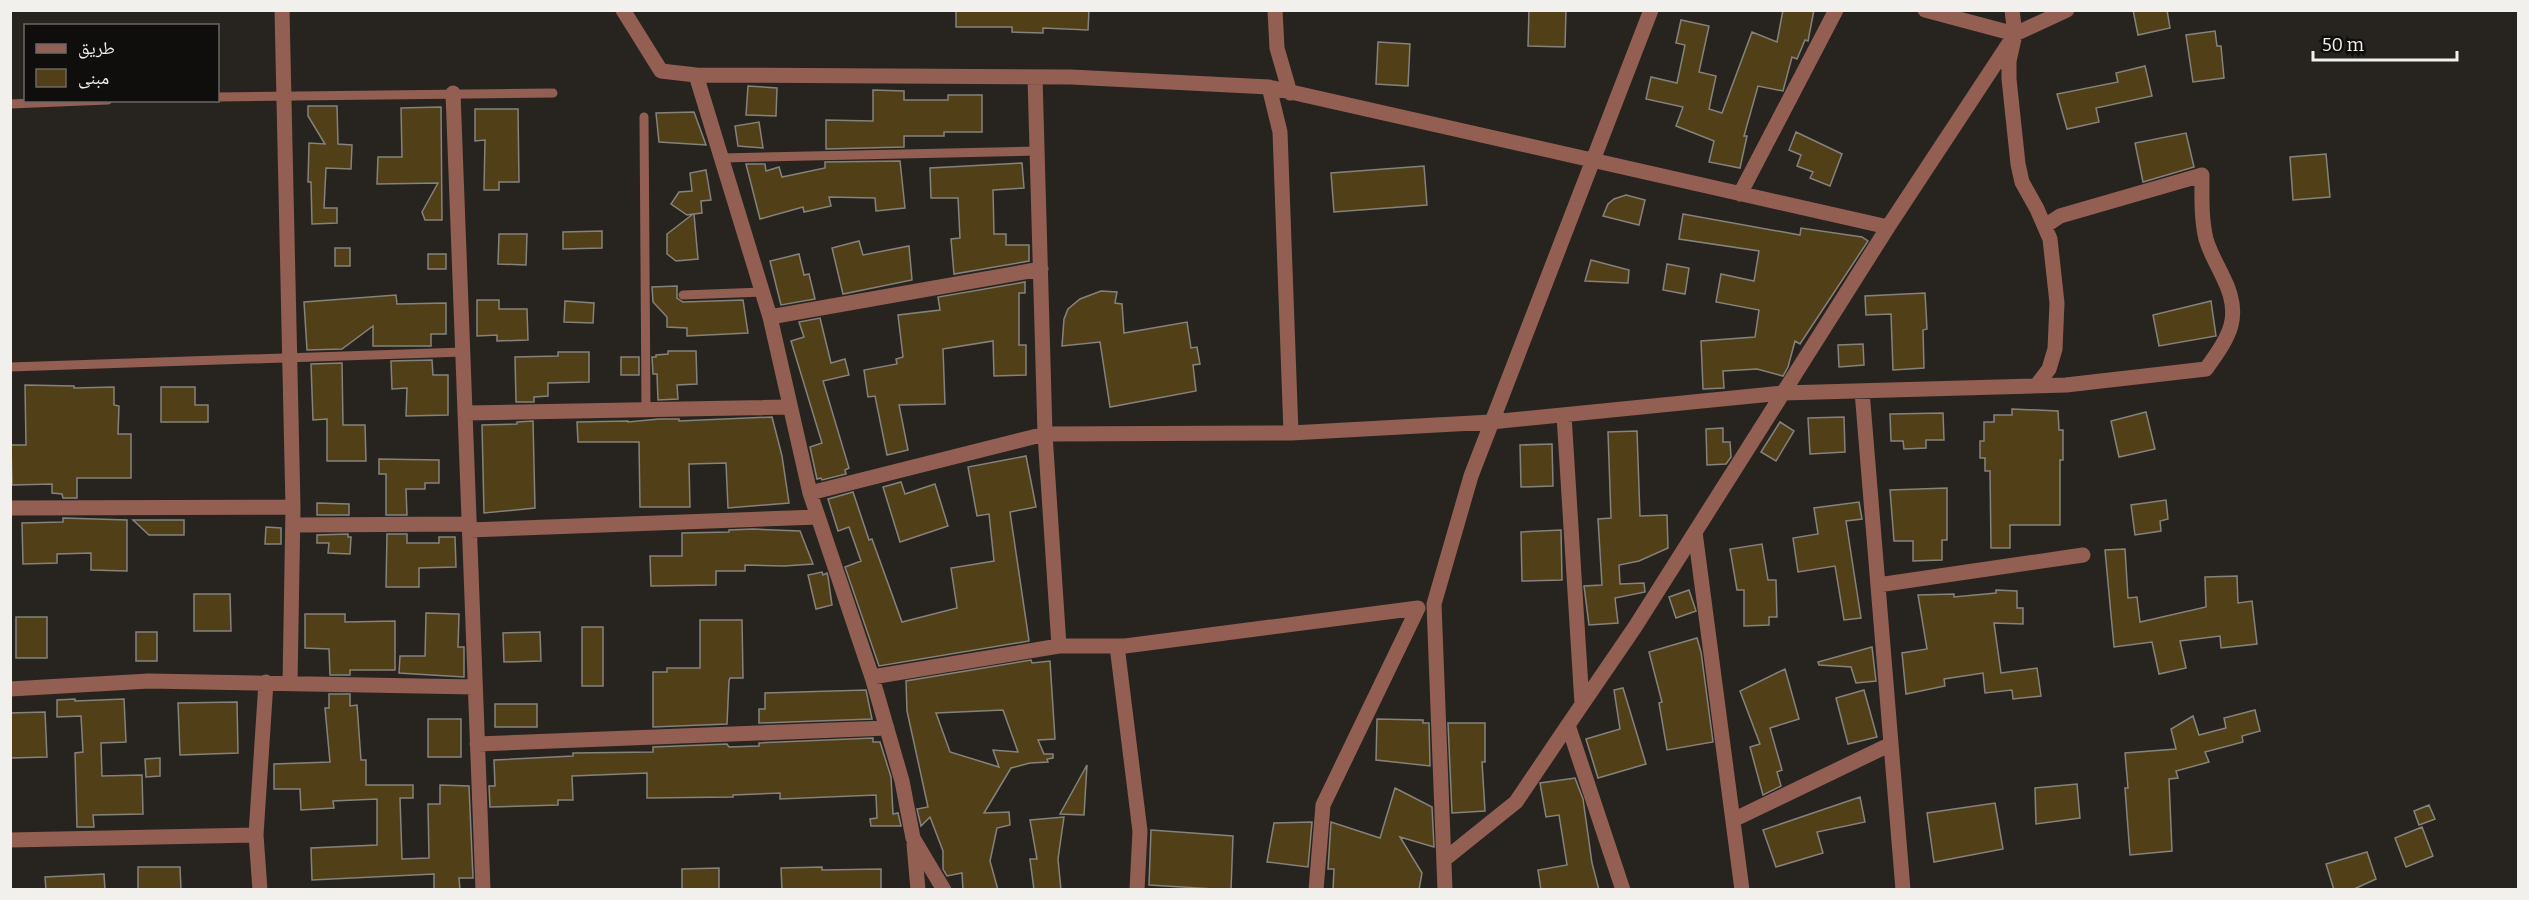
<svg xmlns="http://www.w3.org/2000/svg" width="2529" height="900" viewBox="0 0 2529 900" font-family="Bitter,'Noto Naskh Arabic',serif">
<rect width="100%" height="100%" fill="#272420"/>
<path fill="#513f18" stroke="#85827c" stroke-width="1.5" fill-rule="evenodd" d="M956,10H1089L1088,30L1043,28V33L1012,32V27H956Z
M1529,10H1566L1565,47L1528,46Z
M1783,10H1814L1808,41L1805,40L1797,59L1792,57L1783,91L1758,86L1744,136H1747L1740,168L1709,162L1714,141L1676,126L1683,107L1646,99L1651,77L1677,83L1685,45L1676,43L1681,20L1709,26L1699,72L1716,76L1709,109L1722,113L1752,32L1777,42Z
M2133,10H2167L2170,28L2138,35Z
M2215,31L2217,46H2221L2224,78L2193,82L2186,35Z
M1378,42L1410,44L1408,86L1376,84Z
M2145,66L2152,96L2096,108L2099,122L2067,129L2057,94L2118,82L2116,73Z
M748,86L777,88L776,116L746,115Z
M873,90L904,91V100H948V95H982V132H944V136H904V147L826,149V120L873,121Z
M308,106H337L338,144L352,145L351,169L326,168L324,208H337V223L312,224L311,182H308L309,143L325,144L308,116Z
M441,107L442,220H425L422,212L438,183L377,184L378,157H402L401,108Z
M475,109H518L519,182H499V190H484L485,140L475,141Z
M694,112L706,145L659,142L656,113Z
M759,122L763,148L738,146L735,126Z
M1796,132L1842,154L1830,186L1810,178L1813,172L1797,166L1801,155L1789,150Z
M2186,133L2194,167L2143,182L2135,143Z
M2326,154L2330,197L2293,200L2290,157Z
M900,161L905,208L876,211L875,198L829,197L831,206L804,212L803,207L760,219L746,164H765L766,171L779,167L782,177L825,168V162Z
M1022,163L1024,188L993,190L994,234H1006V245H1029V261L954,274L951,239L960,238L958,198H931L930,168Z
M1424,166L1427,205L1334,212L1331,173Z
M706,170L711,200L701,201L702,213L694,214L698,259L676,261L667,254V234L693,214L687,215L671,204L679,192L692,191L690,173Z
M1626,195L1645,200L1639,225L1603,216L1608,204L1614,199Z
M1683,214L1800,235L1801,228L1862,237L1868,241L1800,344L1795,341L1788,367L1783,376L1757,369L1723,371L1724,388L1703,389L1701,341L1755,337L1759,310L1716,302L1721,274L1754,281L1759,251L1679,239Z
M602,231V248L563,249V232Z
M499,234H527L526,265L498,264Z
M859,241L863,255L909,246L912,280L843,294L832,248Z
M335,248H350V266H335Z
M428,254H446V269H428Z
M799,254L804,275L809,274L815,299L781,305L770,261Z
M1591,260L1629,270L1628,283L1585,281Z
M1667,264L1689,268L1685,294L1663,290Z
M1025,282V293H1019V345H1026V375L994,376L993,341L943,349L945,404L899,405L908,450L887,455L875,396L868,397L864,370L897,364L896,359L903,357L898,315L940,310L938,297Z
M677,286V298L683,302L743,300L748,333L687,336V328L667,327V317L653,302L652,287Z
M1101,291L1117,292L1115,303L1122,304L1124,333L1187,322L1191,348L1197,347L1200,364L1193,365L1196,391L1110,407L1100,342L1062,346L1064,319L1068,309L1080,299Z
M1925,293L1927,329L1923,330L1924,368L1893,370L1891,314L1866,315L1865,296Z
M396,295L397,304L446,303V334H431V346H373V326L342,349L307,350L304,302Z
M477,300H499V309H527L528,340L497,341V335L477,336Z
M565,301L594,303L593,323L564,322Z
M2211,301L2216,336L2159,346L2153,315Z
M820,318L831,363L845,359L849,375L823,381L849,468L845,470L846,474L822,480L821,478L817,479L810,447L822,443L791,341L804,337L799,322Z
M1863,344L1864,365L1839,367L1838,345Z
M668,351H696L697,384L677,385L678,399L658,400L657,374H653L652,357H656V355L668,354Z
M558,352H589V382L548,383V396L534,397V402H516L515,357L558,356Z
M621,357H639V375H621Z
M432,360L433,375H448V415L406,416L407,388L392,389L391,361Z
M342,363L343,425H365L366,461H327V419L313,420L311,364Z
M25,385L74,386V388L114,387V405L119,406L118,434H131V478H77V498H63L62,494L52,493V484L12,485L11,445H26Z
M161,387H195V405H208V422H161Z
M2012,409L2058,411L2059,430H2063V460H2060V525H2010V548H1991L1990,471H1985V458H1980V441H1984V422H1994V415H2012Z
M2146,412L2155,449L2119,457L2111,421Z
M1943,413L1944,440H1926V448L1904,449L1903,441H1891L1890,414Z
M772,417L782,456L789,503L728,508L726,463L689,464L690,507H640L639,442H578L577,422L628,421V422L659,419H679V421Z
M1844,417L1845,452L1810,454L1808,418Z
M533,421L535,508L484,513L482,425L517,424V422Z
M1780,422L1794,431L1776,461L1761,452Z
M1723,428V442H1730L1731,457L1726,464L1707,465L1706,429Z
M1637,431L1640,516L1667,515L1668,548L1639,561L1619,565L1620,584L1644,583L1645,592L1615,598L1618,623L1589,625L1584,586L1602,585L1598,519L1611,518L1608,432Z
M1552,444L1553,486L1521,487L1520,445Z
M1026,456L1036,507L1010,512L1029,641L879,666L845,567L861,561L849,527L838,531L828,499L853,492L869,540L872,539L902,622L957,608L951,568L994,561L989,514L977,516L968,467Z
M379,459L439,460V483H425V489H406L407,515H386V474H379Z
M901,482L905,494L935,484L948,526L900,542L883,487Z
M1947,488V540H1942V560L1913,561V541H1894L1890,490Z
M2166,500L2168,519L2160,521L2161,531L2135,535L2131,505Z
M1859,502L1862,519L1846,521L1861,618L1844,620L1835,566L1798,572L1793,538L1818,534L1814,508Z
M317,503L349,504V515H317Z
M63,518L127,520V571L91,570V553L57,554V563L23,564L22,523L63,522Z
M133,520H184V535H149Z
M266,527L281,528V544H265Z
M753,529L800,531L813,564L784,566L745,565V571H716V585L651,586L650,556H682V533L729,532V530Z
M1561,530L1562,580L1522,581L1521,532Z
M348,534V537H351L350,554L328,553L329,543H317V535Z
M387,534H407V543H439V537H455L456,567L419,568V587H386Z
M1762,544L1768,580H1776L1777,617H1769V625L1744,626V590H1737L1730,549Z
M2125,549L2128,598L2137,597L2140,622L2206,607L2205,577L2237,576L2238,603L2252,601L2257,644L2221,648L2220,636L2180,641L2186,668L2159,674L2152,642L2114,647L2105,550Z
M822,572L823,575L827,573L828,577L832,605L816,609L808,575Z
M1689,590L1696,611L1676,618L1669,597Z
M1996,590L2017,591V608H2023V624L1994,623L2001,673L2037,668L2041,696L2013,699L2012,690L1985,693L1983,673L1944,679L1945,686L1906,694L1902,653L1927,649L1918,595L1954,594V597L1996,593Z
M194,594H230L231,631H194Z
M426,613L459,614L458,647H464V677L399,673L400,656H425Z
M305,614H345V622L395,621V670H350V675H330L329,649L305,648Z
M16,617H47V658H16Z
M700,620H742L743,678H730L729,681L727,724L653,727V672H667V668H700Z
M582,627H603V686H582Z
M136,632H157V661H136Z
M540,632L541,661L504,662L503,633Z
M1697,638L1701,652L1713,742L1667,750L1659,703L1662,702L1649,652Z
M1872,647L1876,681L1856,683L1851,667L1819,665L1818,662Z
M1031,660L1032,663L1050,661L1055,739L1038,740L1044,754H1053V758L1047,759L1048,762L1030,763L1011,768L984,813L1009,812L1010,825L997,828L990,861L998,890H963L962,873L947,876L943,869V851L930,817L921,826L917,809L928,807L907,711L906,681ZM1003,710L1018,752L993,750L999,767L950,752L936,713Z
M1785,669L1799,719L1770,728L1782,770L1777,772L1781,786L1763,795L1750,747L1760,744L1740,691Z
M1623,688L1646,764L1598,778L1586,739L1620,729L1614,690Z
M866,690L872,719L759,723V709H765V693Z
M1864,690L1877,737L1848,744L1836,698Z
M329,694H350V706L357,705L361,760H366V785H413V798H400L402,859L429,858L428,804H440V785L469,786L473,878H459L460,890H434V874L312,880L311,848L377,845V799L333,801L334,808L301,810L300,789H274V764L330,762L325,708H329Z
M75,699V701L124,699L126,742L101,743L102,776L142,775L143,814L93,815L94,827H77L75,753L83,752L81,716L57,717V700Z
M237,702L238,753L180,755L178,703Z
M495,704H537V727H495Z
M2255,710L2260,731L2242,736L2243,742L2205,752L2209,762L2176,771L2178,778L2169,779L2172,851L2130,855L2125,788H2128L2125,753L2176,749L2171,729L2193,716L2199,735L2226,728L2224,718Z
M45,712L47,757L11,758L10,713Z
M428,719H461V757H428Z
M1377,719L1423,720V723H1429L1430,766L1376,760Z
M1448,723H1485V762H1482L1485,811L1452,813Z
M873,738V742H880L891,777L893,814L898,813L901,826H871L870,819L877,818L876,795L780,799V793L733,795V797L647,798V773L572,776L573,800H558V805L490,807L489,786H495L494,760L573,756V753L653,752V747L727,744L729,747L759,746V743Z
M160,758V776L146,777L145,759Z
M1087,765L1084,815L1060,814Z
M1575,778L1583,799L1592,863L1599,890H1541L1538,870L1567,865L1559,815L1546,817L1540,783Z
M2077,784L2080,818L2036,824L2035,788Z
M1395,788L1432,807L1434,847L1400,837L1422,873L1419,890H1333L1334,869H1328L1331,822L1380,838Z
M1860,797L1865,822L1817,832L1823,853L1776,867L1763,830Z
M1995,803L2003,849L1934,862L1927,813Z
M2429,805L2435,819L2419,825L2414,811Z
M1064,817L1058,859L1061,890H1034L1030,859H1037L1030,820Z
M1312,822L1308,867L1267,862L1274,823Z
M2422,827L2433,856L2406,867L2395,838Z
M1151,830L1233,836L1231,890L1149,885Z
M2367,852L2376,879L2352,890H2334L2326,864Z
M138,867H180L181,890H138Z
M822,867V870L881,869V890H782L781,868Z
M719,868V890H682V869Z
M104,874L105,890H46L45,877Z"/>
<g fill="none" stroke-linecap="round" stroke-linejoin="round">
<path stroke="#945f53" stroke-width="9" d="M218,97L553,93
M10,104L108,100
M644,117L646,409
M722,158L1038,151
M683,295L763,292
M10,367L463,352"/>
<path stroke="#945f53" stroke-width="15" d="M282,10L293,507L290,684
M623,10L661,71L696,75
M1275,10L1277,48L1290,93
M1925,10L2015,34
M2012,10L2015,34L2009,61V79L2018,164L2022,182L2037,209L2050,239L2057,303L2055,349L2049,369L2036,386
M1035,77L1045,434L1059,646
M1269,87L1280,132L1291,433
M453,93L483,890
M1740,194L1836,10
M770,317L1041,269
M1862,391L1903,890
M465,413L790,407
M1564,415L1582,704
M810,493L1045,434L1291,433L1491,422L1783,393L2066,385L2206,369C2230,336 2243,316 2223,277C2217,264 2210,253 2206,239C2201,218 2202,196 2202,175L2060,216L2045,226
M10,508L293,507
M293,525L469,524
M469,530L818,517
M1695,532L1742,890
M1878,585L2083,555
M1117,646L1140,831L1137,890
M872,677L1059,646H1125L1418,608L1323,805L1316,890
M10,689L149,681L475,687
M477,744L887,728
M1733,820L1891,744
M10,840L256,835
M914,844L918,890
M1445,859L1516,802L1568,725
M260,890L256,835L266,682
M944,890L913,838L902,781L872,677L810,493L770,317L696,75L1071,77L1269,87L1888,227
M1445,890L1434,604L1471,476L1651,10
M1623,890L1568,725L1635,627L1888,227L2015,34L2067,10"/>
</g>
<rect width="2529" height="900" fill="none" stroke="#f2f0ed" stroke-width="24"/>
<rect x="24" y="24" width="195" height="78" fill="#0f0e0c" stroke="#6a6866" stroke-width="1.5"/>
<rect x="36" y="44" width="30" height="9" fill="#945f53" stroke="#6a6866" stroke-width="1.5"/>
<text x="78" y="54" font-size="18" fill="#f2f0ed">طريق</text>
<rect x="36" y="69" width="30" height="18" fill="#513f18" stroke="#6a6866" stroke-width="1.5"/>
<text x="78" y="84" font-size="18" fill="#f2f0ed">مبنى</text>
<path d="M2313 51v9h144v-9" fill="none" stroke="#f2f0ed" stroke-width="3"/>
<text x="2322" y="51" font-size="18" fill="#f2f0ed" stroke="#0f0e0c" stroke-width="4.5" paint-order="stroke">50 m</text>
</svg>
